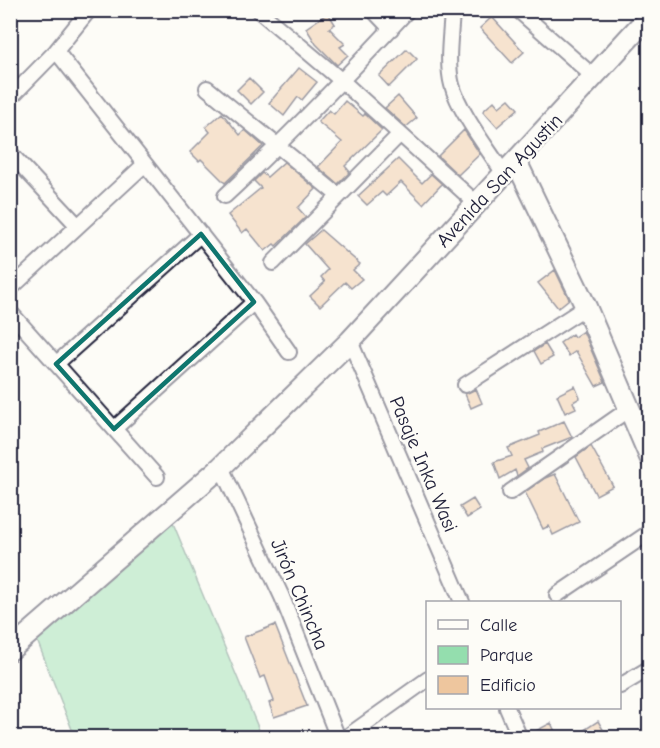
<svg xmlns="http://www.w3.org/2000/svg" width="660" height="748" viewBox="0 0 660 748" font-family="'Comic Neue',sans-serif">
<rect width="100%" height="100%" fill="#fdfcf7"/>
<filter id="ink" filterUnits="userSpaceOnUse"><feTurbulence type="fractalNoise" baseFrequency=".0167" numOctaves="2"/><feDisplacementMap in="SourceGraphic" scale="12" xChannelSelector="R" yChannelSelector="G"/><feConvolveMatrix kernelMatrix="1 2 1 2 8 2 1 2 1" color-interpolation-filters="sRGB"/></filter>
<g filter="url(#ink)">
<path fill="#94deae" stroke="#5b8074" stroke-width="1.5" d="M168,511L262,737H75L33,630Z"/>
<path fill="#eec69e" stroke="#22223b" stroke-width="1.5" d="M328,13L335,24L329,28L345,44L340,47L348,55L337,65L316,44L306,28Z
M492,17L524,52L512,63L480,28Z
M407,49L417,59L389,87L379,76Z
M299,68L317,82L302,100L298,97L284,116L269,103Z
M249,78L263,92L251,104L237,90Z
M398,96L417,118L406,127L385,108Z
M509,99L518,109L497,127L483,111L494,101L499,107Z
M345,101L363,116L365,114L382,130L345,166L350,172L338,184L318,167L342,142L318,122L329,110L334,114Z
M222,113L240,135L245,130L263,146L225,183L201,159L199,161L190,152L210,132L206,127Z
M464,130L480,154L458,175L438,156Z
M398,159L422,183L431,174L442,184L423,204L401,182L386,196L382,192L367,205L358,196Z
M284,162L316,189L298,208L306,217L276,246L274,244L265,251L247,229L242,233L228,215L261,188L254,181L262,173L267,177Z
M321,230L360,264L353,270L362,279L351,288L345,282L320,306L310,296L325,282L321,277L328,270L305,244Z
M555,270L569,299L558,308L538,283Z
M583,331L605,382L596,386L576,351L569,356L560,343L572,334L574,337Z
M545,344L553,357L541,364L534,351Z
M575,386L580,398L573,402L576,408L565,413L557,395Z
M476,389L482,403L471,408L465,394Z
M564,421L572,437L542,449L543,452L524,460L528,468L517,476L515,470L500,479L494,462L512,456L508,448L540,435L539,432Z
M591,446L613,486L596,495L576,457Z
M555,474L579,522L553,535L549,526L543,529L525,492L545,478Z
M473,499L480,510L467,518L460,507Z
M275,625L307,706L274,717L269,703L274,701L265,676L260,678L244,637Z
M598,721L608,738H572Z
M551,723L558,738H529L528,735Z"/>
<g fill="none" stroke-linecap="round" stroke-linejoin="round">
<g stroke="#22223b" stroke-width="18">
<path id="street" d="M258,10L342,81L477,204
M373,10L391,29
M452,10C451,35 446,62 452,85C459,112 489,150 504,174
M518,10L594,77
M56,51L254,302L289,352
M207,88L339,196
M10,98L56,51L89,10
M10,153L78,226
M225,196C289,136 349,74 408,10
M273,263L400,134
M10,289L145,164
M10,312L157,477
M350,341L462,602
M56,364L201,234
M465,385L586,307
M114,429L254,302
M221,467L282,597L338,738
M510,492L629,409
M557,595L650,532
M620,686L650,668
M507,708L520,738
M345,738L428,679"/>
</g>
<g stroke="#22223b" stroke-width="24">
<path id="secondary" d="M516,161L586,307L650,457
M10,650L221,467L350,341L639,27L650,21"/>
</g>
<use href="#street" stroke="#fdfcf7" stroke-width="14"/>
<use href="#secondary" stroke="#fdfcf7" stroke-width="20"/>
</g>
</g>
<path d="M0 0H660V748H0ZM201,234L254,302L114,429L56,364Z" fill="#fdfcf7" fill-opacity=".55" fill-rule="evenodd"/>
<path fill="none" stroke="#0f766e" stroke-width="4.5" stroke-linejoin="round" d="M201,234L254,302L114,429L56,364Z"/>
<g text-anchor="middle" stroke-width="5" stroke-linejoin="round" paint-order="stroke">
<g font-size="20" fill="#22223b" stroke="#fdfcf7">
<text transform="translate(499 180) rotate(-47)" y="7">Avenida San Agustin</text>
<text transform="translate(424 464) rotate(67)" y="7">Pasaje Inka Wasi</text>
<text transform="translate(300 594) rotate(67)" y="7">Jirón Chincha</text>
</g>
</g>
<rect width="660" height="748" fill="none" stroke="#fdfcf7" stroke-width="36"/>
<rect x="18" y="18" width="624" height="712" fill="none" stroke="#22223b" stroke-width="2" filter="url(#ink)"/>
<rect x="426" y="601" width="195" height="108" fill="#fdfcf7" stroke="#a5a5ac" stroke-width="1.5"/>
<rect x="438" y="620" width="30" height="9" fill="#fdfcf7" stroke="#a5a5ac" stroke-width="1.5"/>
<text x="480" y="631" font-size="18" fill="#22223b">Calle</text>
<rect x="438" y="646" width="30" height="18" fill="#94deae" stroke="#a5a5ac" stroke-width="1.5"/>
<text x="480" y="661" font-size="18" fill="#22223b">Parque</text>
<rect x="438" y="676" width="30" height="18" fill="#eec69e" stroke="#a5a5ac" stroke-width="1.5"/>
<text x="480" y="691" font-size="18" fill="#22223b">Edificio</text>
</svg>
